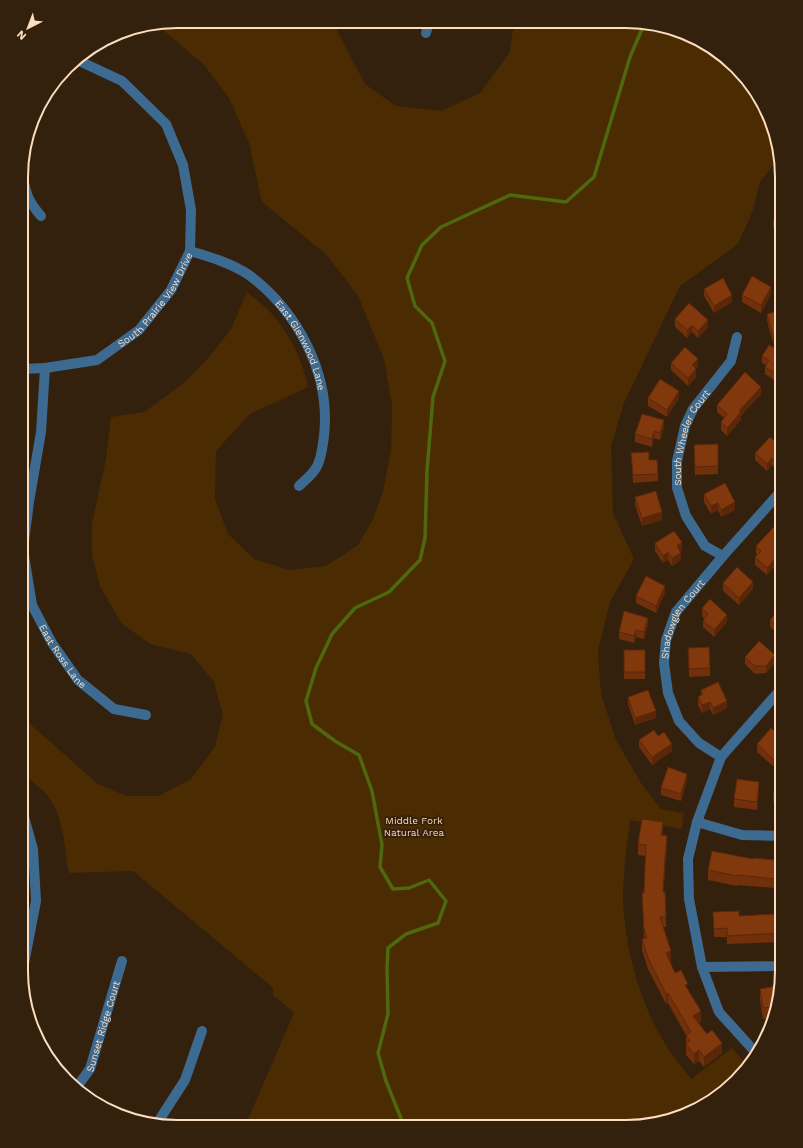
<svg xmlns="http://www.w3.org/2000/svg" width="803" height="1148" viewBox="0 0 803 1148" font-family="'Work Sans',sans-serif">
<rect width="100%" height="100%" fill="#33200d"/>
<path fill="#4b2b02" d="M177,21H332L365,84L396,106L441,111L480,93L510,52L514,22H646L685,33L721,53L766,108L778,159L760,182L752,213L738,244L680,286L624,403L611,446L613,513L634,559L610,602L598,651L601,694L616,740L641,783L661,809L684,813L682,829L630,820C627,846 623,873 623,899C625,950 640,1004 667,1047C674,1058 683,1068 691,1079L732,1048L748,1066L729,1088L695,1111L626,1127L245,1126L294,1013L273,995V988L133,871L69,873C64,847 64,816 47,795C40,787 30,780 21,772V716L98,784L126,796H159L191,779L215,747L223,715L214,682L191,654L150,644L121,623L100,586L92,556V524L106,459L111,417L144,412L184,383L210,356L231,329L247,292C255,299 264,305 271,313C289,333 303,360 308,387L250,414L216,451L215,499L228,534L254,559L290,570L326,566L358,545L373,519L383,492L391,450L392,405L384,359L358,296L327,255L262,202L249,143L229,98L204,65L156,24Z"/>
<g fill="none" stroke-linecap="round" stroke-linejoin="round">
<path stroke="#4e680e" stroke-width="3.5" d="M404,1126L386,1081L378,1053L388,1014L387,969L388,948L406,934L438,923L446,901L429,880L409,888L393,889L380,867L382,845L372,791L359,755L335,741L312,724L306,701L316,668L332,634L355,608L389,592L420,560L425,538L427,471L433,397L445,361L432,323L415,306L407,278L422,245L441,227L510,195L566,202L594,177L630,57L645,22"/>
<g stroke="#3d6a90" stroke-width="10">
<path d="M426,33L429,22"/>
<path d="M22,173C26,193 27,200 41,216"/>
<path id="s1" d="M190,251C210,257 231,263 249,275C298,312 331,374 324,436C323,444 321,461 316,468C312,475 305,480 299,486"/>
<path id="s2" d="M45,368L41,432L29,502L23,549L32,605L52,643L78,680L114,709L146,715"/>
<path id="s3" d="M22,369L45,368L97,360L139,330L171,290L190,251L191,210L183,165L166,124L122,81L75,59"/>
<path id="s4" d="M723,556L705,546L686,516L677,488V461L685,426L693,409L731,361L737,337"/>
<path id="s5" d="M721,757L699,743L679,721L668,693L664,663L666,640L676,612L723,556L782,490"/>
<path d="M21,806L33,849L36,901L22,974"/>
<path d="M697,822L742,835L782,836"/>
<path d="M702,967L776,966L782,965"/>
<path d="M757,1054L719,1012L702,967L689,899L688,859L697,822L721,757L782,688"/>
<path id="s6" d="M76,1088L90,1069L122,961"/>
<path d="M156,1125L185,1080L202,1031"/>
</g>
</g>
<path fill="#70300b" d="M782,177V208L775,205V194Z
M782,216V245L773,227V220Z
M704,289L732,302L714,313L704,296Z
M771,294L761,313L742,302V295Z
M782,310L773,343L767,321V314Z
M675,319L708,327L698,338L692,332L687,338L675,327Z
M782,352V376L778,383L765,374V367L766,365L762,363V356Z
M671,363L698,366L696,369V377L688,386L671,370Z
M761,394L741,416V420L727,436L721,430V422L724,418L717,412V405Z
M648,398H679L667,417L648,406Z
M664,428L660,440L654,438L652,447L635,442V434Z
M782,430V467L778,470L772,465L767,471L755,460V453L773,440Z
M718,444V474L695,475L694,445Z
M631,453L649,460L658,474V481L633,483Z
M704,494L735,510L721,517L718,510L711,514L704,502Z
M635,497L662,520L642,526L635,505Z
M782,518L767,575L755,565V557L758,555L756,554V546Z
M655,543L682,550L680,551L681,560L672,566L668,560L663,563L655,551Z
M723,583L753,589L739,605L723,591Z
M665,593L656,613L636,603V596Z
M782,606V638L770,627V620Z
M702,608L727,622L714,637L703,627V620L704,618L702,616Z
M648,625L644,639L636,637L634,643L619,639V632Z
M688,648L710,668V676L689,677Z
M624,650H645V679H624Z
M745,657L775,663L766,673L755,674L745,664Z
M701,690L727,708L713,715L710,709L702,713L698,705V697L701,696Z
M628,697L656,718L635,725L628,704Z
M658,736L672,751L652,765L639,747V740Z
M782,737L773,766L757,752V744Z
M687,781L681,801L661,795V788Z
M782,789L781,817L773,801V793Z
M759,790L757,810L734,807V799Z
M663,833L662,836L667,847L665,867L663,892L666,917V927H664L671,962H670L675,973L688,989L701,1022L698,1023L722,1053L704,1067L699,1061L694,1064L686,1055V1035L668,1003L666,1004L648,969L642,950V939H644L642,893H644L645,856L638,855V844Z
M708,870H776L775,888L737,885V886L708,880Z
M713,912L739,916L774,918L782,916V936H781V942L727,944V937H714Z
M781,985L774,1017L763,1019L760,1000V989Z"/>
<path fill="#5b2709" d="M771,287V294L761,313V305Z
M732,295V302L714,313V306Z
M708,320V327L698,338V331Z
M692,325V332L687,338V330Z
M782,334V341L773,343V336Z
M698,359V366L692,373V365Z
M696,369V377L688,386V378Z
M782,369V376L778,383V375Z
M761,387V394L741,416V420L727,436V428L739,411Z
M679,391V398L667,417V410Z
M664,420V428L660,440V433Z
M654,431V438L652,447V439Z
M772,458V465L767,471V464Z
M782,459V467L778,470V463Z
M735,502V510L721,517V510Z
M718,503V510L711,514V506Z
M662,512V520L642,526V518Z
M682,542V550L677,554V546Z
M782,551V559L767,575V568Z
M668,552V560L663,563V556Z
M681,553V560L672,566V558Z
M753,582V589L739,605V598Z
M665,586V593L656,613V606Z
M727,615V622L714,637V630Z
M648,618V625L644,639V632Z
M636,630V637L634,643V636Z
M775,655V663L766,673V666Z
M727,701V708L713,715V708Z
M710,702V709L702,713V705Z
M656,711V718L635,725V718Z
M672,744V751L652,765V757Z
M782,748V756L773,766V759Z
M687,774V781L681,801V794Z
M759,782V790L757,810V802Z
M782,809V817H781V810Z
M663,822V833L661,846V835Z
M667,836V847L665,867L663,902L665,857Z
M776,860V870L775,888V879Z
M782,927V936H781L780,928Z
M671,951V962L666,963V953Z
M668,993V1003L666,1004V994Z
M701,1011V1022L693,1027V1016Z
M722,1043V1053L704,1067V1057Z
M699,1050V1061L694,1064V1054Z"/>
<path fill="#82380d" stroke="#5b2709" d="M782,175V197L775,194Z
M782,216V237L773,220Z
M752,276L771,287L761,305L742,295Z
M723,278L732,295L714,306L704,289Z
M689,303L708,320L698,331L692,325L687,330L675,319Z
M782,310V334L773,336L767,314Z
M769,345L782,352V369L778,375L765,367L769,360L762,356Z
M685,347L698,359L692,365L696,369L688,378L671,363Z
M745,372L761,387L739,411L741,412L727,428L721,422L727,414L717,405Z
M660,379L679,391L667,410L648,398Z
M642,414L664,420L660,433L654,431L652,439L635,434Z
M782,430V459L778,463L772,458L767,464L755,453L770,437L773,440Z
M718,444V466L695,467L694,445Z
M649,452V460H657L658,474L633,475L631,453Z
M725,483L735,502L721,510L718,503L711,506L704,494Z
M656,491L662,512L642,518L635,497Z
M782,518V551L767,568L755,557L761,551L756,546Z
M674,531L682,542L677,546L681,553L672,558L668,552L663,556L655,543Z
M737,567L753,582L739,598L723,583Z
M646,576L665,586L656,606L636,596Z
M710,599L727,615L714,630L703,620L708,614L702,608Z
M782,606V631L770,620Z
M624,611L648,618L644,632L636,630L634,636L619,632Z
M759,641L775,655L766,666H755L745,657Z
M709,647L710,668L689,669L688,648Z
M624,650H645V672H624Z
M718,682L727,701L713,708L710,702L702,705L698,697L703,694L701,690Z
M648,690L656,711L635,718L628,697Z
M771,728L782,737V748L773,759L757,744Z
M654,730L658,736L664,732L672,744L652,757L639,740Z
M668,767L687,774L681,794L661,788Z
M737,779L759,782L757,802L734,799Z
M782,789V809L781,810L773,793Z
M642,819L663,822L661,835L667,836L665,857L663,892H665L666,917H660L671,951L666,953L675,973L681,970L688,984L685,985L701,1011L693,1016L707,1034L712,1030L722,1043L704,1057L699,1050L694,1054L686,1044L690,1041L686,1035L691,1032L668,993L666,994L648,958L642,939L647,938L644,929L642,893H644L646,845L638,844Z
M712,851L753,859V858L776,860L775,879L737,875V876L708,870Z
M739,911V916L774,914V918L782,916V927L780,928L781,933L727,936V928L714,929L713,912Z
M781,985L777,1006L763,1008L760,989Z"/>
<g text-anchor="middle" stroke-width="3.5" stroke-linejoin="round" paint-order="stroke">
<g font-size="10" fill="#fdddbf" stroke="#33200d">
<text dy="4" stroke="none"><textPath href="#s3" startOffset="161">South Prairie View Drive</textPath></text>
<text dy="4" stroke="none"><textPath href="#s1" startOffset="153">East Glenwood Lane</textPath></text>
<text dy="4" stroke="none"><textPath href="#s4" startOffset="139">South Wheeler Court</textPath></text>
<text dy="4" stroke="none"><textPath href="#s5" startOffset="165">Shadowglen Court</textPath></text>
<text dy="4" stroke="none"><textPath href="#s2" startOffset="299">East Ross Lane</textPath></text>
<text dy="4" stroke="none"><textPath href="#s6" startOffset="68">Sunset Ridge Court</textPath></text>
</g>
<g font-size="10" fill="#fbd8b8" stroke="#33200d">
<text x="414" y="824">Middle Fork<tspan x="414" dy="12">Natural Area</tspan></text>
</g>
</g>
<path d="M0 0H803V1148H0ZM177 28H626A149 149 0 0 1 775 177V971A149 149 0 0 1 626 1120H177A149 149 0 0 1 28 971V177A149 149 0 0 1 177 28Z" fill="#33200d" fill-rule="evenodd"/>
<path fill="none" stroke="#fdddbf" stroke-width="2" d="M177 28H626A149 149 0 0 1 775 177V971A149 149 0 0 1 626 1120H177A149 149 0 0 1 28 971V177A149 149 0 0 1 177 28Z"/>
<g transform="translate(28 28) rotate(222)" stroke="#33200d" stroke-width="3" paint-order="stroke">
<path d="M0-3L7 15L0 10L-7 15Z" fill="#fdddbf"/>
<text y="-6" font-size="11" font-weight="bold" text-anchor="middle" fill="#fdddbf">N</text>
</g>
</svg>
